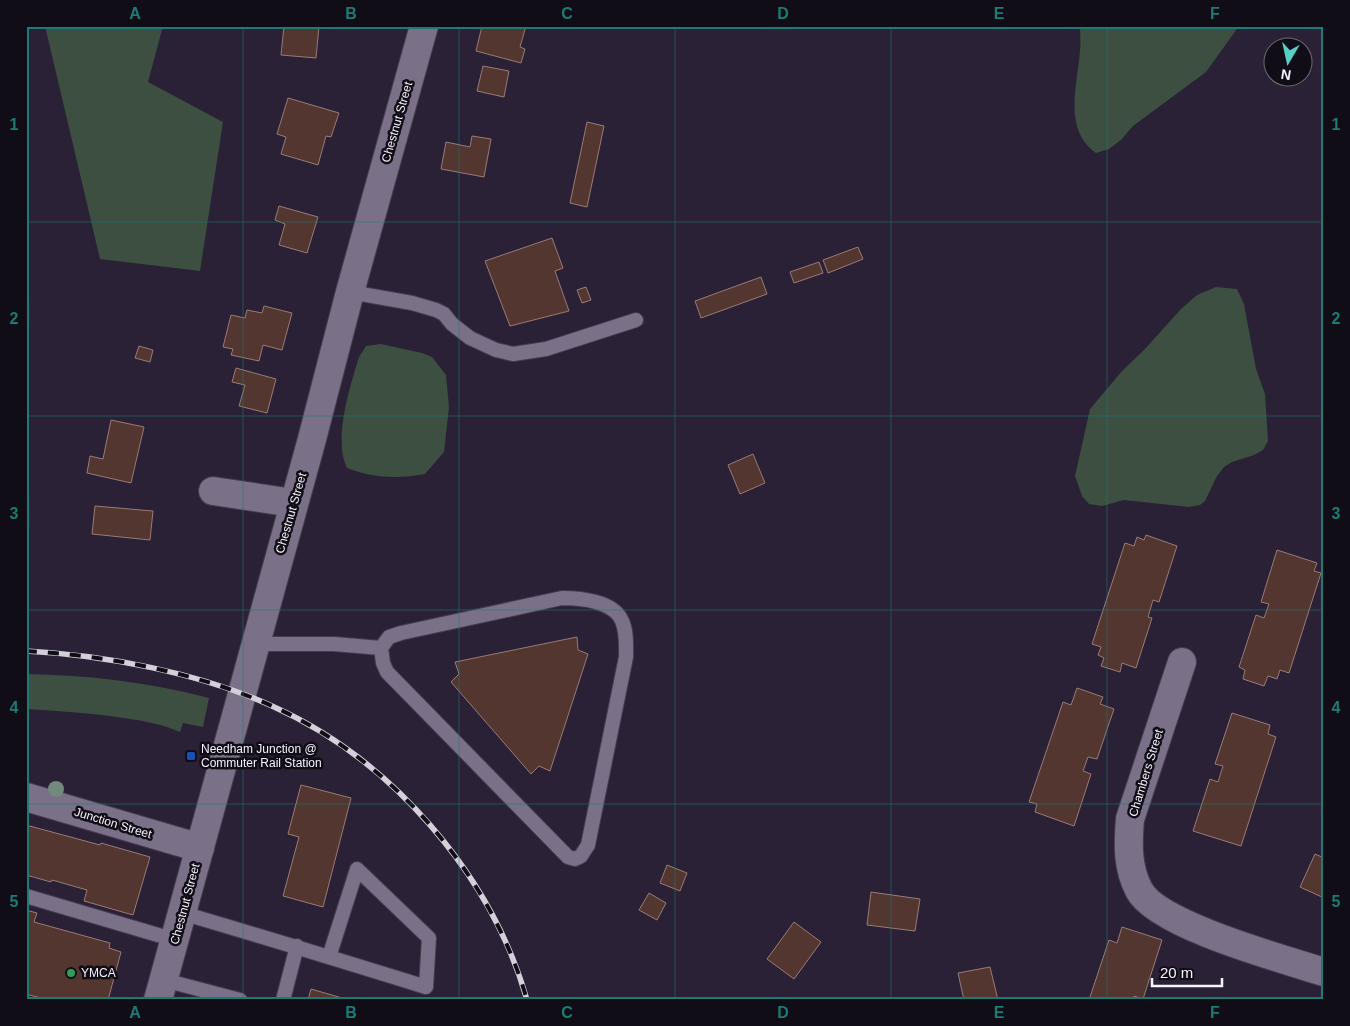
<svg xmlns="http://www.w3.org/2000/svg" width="1350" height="1026" viewBox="0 0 1350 1026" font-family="Helvetica,sans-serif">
<rect width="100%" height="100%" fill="#2a2136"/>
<path fill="#3c4f41" d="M45,26H163L148,82L223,122L200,271L100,259Z
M1080,26H1239L1206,72L1133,126L1121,140L1109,149L1096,153C1062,129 1078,84 1080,50C1081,42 1080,34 1080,26Z
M1216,287L1237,289L1244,304L1256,369L1265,394L1268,441L1263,450L1254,455L1232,462L1224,467L1217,476L1205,501L1200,505L1189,507L1124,500L1102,506L1089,504L1082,496L1075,476L1090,409L1122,371L1144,350L1181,309L1197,295Z
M381,344L422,353L432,357L446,375L449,407L444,452L425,474C398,479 372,478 347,468C333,440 350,386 359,357L366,346Z
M26,674C88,675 149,682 209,698L203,727L183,723L180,732C162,724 144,721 124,718C91,713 59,711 26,709Z"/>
<path fill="#533630" stroke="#9a7b75" d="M284,26H319L316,58L281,55Z
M482,26H526L520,47L525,49L521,63L476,51Z
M483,66L509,71L504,97L477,91Z
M288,98L339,113L331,137L326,136L318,165L281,154L286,137L277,134Z
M587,122L604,126L587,207L570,203Z
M472,136L491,139L484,177L441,169L446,142L470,147Z
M279,206L318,217L307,253L279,245L285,224L275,220Z
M552,238L563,268L555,271L569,311L510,326L485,261Z
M858,247L863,259L828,273L823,260Z
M819,262L823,273L794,283L790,272Z
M761,277L767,294L701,318L695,301Z
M586,287L591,300L582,303L577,290Z
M264,306L292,313L282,350L263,345L259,361L231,355L233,349L223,347L231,315L245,318L247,310L262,313Z
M139,346L153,350L150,362L135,358Z
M236,368L276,379L267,413L239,406L245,385L232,382Z
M111,420L144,427L131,483L87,473L90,456L103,459Z
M753,454L765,483L740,494L728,465Z
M95,506L153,511L150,540L92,534Z
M1146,535L1177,546L1159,602L1153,600L1148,617L1152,618L1136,668L1122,663L1120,672L1101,666L1104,658L1098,655L1101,647L1092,644L1125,543L1134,546L1137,537L1144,540Z
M1277,550L1317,563L1314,571L1321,573L1289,673L1280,670L1277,679L1268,676L1264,686L1243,679L1245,670L1239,667L1256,615L1264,618L1269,604L1261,602Z
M577,637L578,650L588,654L550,771L539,766L531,774L451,682L459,674L455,662Z
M1077,688L1103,697L1100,704L1114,709L1097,759L1088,757L1083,771L1091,774L1074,826L1035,812L1037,804L1029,802L1063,702L1071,705Z
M1232,713L1270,725L1268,734L1276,737L1241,846L1193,831L1210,779L1218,782L1223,766L1215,764Z
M301,785L351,798L323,907L283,896L299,837L288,834Z
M26,825L100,845L101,843L150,857L133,915L84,901L87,890L52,880L51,882L26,875Z
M1315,854L1324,858V898L1300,887Z
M667,865L687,873L680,891L660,883Z
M871,892L920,899L915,931L867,925Z
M649,893L666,903L657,920L639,910Z
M26,910L37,913L34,922L110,943L109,948L121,952L108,1000H48L26,994Z
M794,922L821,942L794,979L767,959Z
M1122,927L1162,940L1143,999L1134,996L1133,1000H1089L1109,940L1117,943Z
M990,967L998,1000H964L958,973Z
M311,989L349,1000H308Z"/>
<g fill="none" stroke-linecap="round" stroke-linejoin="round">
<g stroke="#453d4e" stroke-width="16">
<path id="lane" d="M350,292L412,303L436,310L444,314L452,324L470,338L496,350L513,354L546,349L636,320
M255,644H334L381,648L389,637L401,633L562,598C580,598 614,601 622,621C627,632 626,646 626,657L588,845L581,856L575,859L568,857L387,672L383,663L381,648
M26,896L175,940
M182,913C264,937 345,962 426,987L429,938L357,869L329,957
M164,980L240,1000
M283,1000L297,946"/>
</g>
<g stroke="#453d4e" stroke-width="30">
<path id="street" d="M213,491L293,503
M1182,662L1130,819C1128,844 1127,867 1139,890C1157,925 1283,959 1324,972
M26,797L200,848"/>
</g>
<g stroke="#453d4e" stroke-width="30">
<path id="secondary" d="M158,1000L312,439L350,292L424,26"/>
</g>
<use href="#lane" stroke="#7a7088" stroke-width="14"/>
<use href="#street" stroke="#7a7088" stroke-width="28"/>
<use href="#secondary" stroke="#7a7088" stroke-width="28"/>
<g stroke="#d4cfdb" stroke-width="5.5">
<path id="rail" d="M26,651C105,655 200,673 272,706C391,759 491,874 527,1000"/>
</g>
<use href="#rail" stroke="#110d16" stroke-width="4" stroke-dasharray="11" stroke-linecap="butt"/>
</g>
<circle fill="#728a7e" cx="56" cy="789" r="8"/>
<path fill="none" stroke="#1b7c75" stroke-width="1" stroke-opacity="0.55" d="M243,26V1000M459,26V1000M675,26V1000M891,26V1000M1107,26V1000M26,222H1324M26,416H1324M26,610H1324M26,804H1324"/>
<rect fill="#1a4fb4" stroke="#110d16" stroke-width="2" x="186" y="751" width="10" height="10" rx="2.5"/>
<circle fill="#2e9e5b" stroke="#110d16" stroke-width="2" cx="71" cy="973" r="5"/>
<g text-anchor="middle" stroke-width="5" stroke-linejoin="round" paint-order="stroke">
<g font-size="12" fill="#f7f2fd" stroke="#110d16">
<text transform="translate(397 122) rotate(-74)" y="4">Chestnut Street</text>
<text transform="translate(291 513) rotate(-74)" y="4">Chestnut Street</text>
<text transform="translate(1146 773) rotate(-73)" y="4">Chambers Street</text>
<text transform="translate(113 823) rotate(17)" y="4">Junction Street</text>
<text transform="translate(185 904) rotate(-75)" y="4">Chestnut Street</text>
</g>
<g font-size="12" fill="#f7f2fd" stroke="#110d16" text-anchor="start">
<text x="201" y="753">Needham Junction @<tspan x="201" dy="14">Commuter Rail Station</tspan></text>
<text x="81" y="977">YMCA</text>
</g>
</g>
<rect width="1350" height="1026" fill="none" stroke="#110d16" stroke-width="55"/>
<g transform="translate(1288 62) rotate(189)"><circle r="24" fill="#110d16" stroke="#6d6972"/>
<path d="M0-4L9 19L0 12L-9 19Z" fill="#56cec3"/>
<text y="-8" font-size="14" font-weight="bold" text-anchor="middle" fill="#f7f2fd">N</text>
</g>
<path d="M1152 978v8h70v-8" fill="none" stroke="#f7f2fd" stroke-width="2.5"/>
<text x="1160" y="978" font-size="15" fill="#f7f2fd" stroke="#110d16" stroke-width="4" paint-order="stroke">20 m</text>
<rect x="28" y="28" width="1294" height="970" fill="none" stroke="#1b7c75" stroke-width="2"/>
<g font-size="16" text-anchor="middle" font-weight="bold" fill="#1b7c75">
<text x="135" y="19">A</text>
<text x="351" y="19">B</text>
<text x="567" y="19">C</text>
<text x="783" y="19">D</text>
<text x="999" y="19">E</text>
<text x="1215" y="19">F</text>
<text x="14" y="130">1</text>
<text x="1336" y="130">1</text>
<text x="14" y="324">2</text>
<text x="1336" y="324">2</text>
<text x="14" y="519">3</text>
<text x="1336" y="519">3</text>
<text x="14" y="713">4</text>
<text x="1336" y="713">4</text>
<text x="14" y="907">5</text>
<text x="1336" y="907">5</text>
<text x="135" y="1018">A</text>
<text x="351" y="1018">B</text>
<text x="567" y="1018">C</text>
<text x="783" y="1018">D</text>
<text x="999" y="1018">E</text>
<text x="1215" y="1018">F</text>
</g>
</svg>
